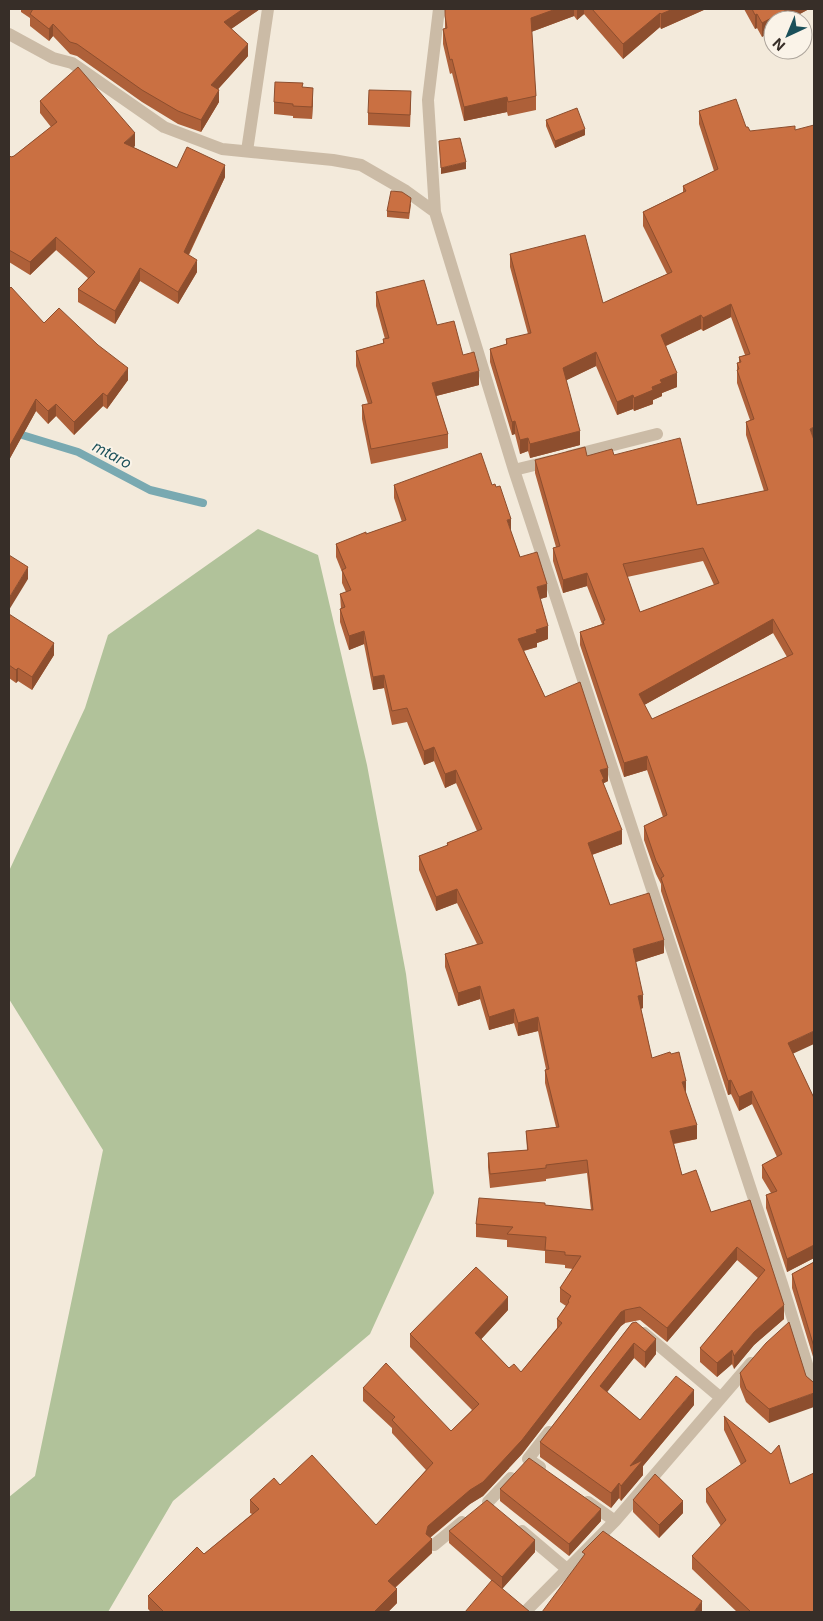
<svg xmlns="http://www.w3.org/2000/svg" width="823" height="1621" viewBox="0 0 823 1621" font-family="Inter,sans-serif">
<rect width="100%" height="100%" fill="#f3eadb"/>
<path fill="#b1c29a" d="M258,529L318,555L367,765L406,974L434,1193L370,1334L173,1501L108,1612H9V1497L35,1476L103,1150L9,999V871L85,708L108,635Z"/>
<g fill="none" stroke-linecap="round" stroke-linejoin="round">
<path stroke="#79a9b1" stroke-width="8" d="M9,431L78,452L150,490L203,503"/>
<path stroke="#cbbba6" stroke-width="12" d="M9,34L53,58L72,63L164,127L222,149L333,160L361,165L406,191L435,212L514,470L782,1284L814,1387
M247,151L268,9
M435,212L428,100L439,9
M570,456L657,434
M514,470L551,461
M644,1333L721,1398
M540,1467L528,1459L549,1432
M488,1502L511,1478
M588,1502L615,1521
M522,1531L568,1570
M434,1545L462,1522
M525,1612L615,1521L751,1363"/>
</g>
<path fill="#ae6039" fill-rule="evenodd" d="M21,9H260L231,29L248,56L218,89L219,102L201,132L178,124L142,102L77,56L70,54L53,36L49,41L30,26V18L21,12Z
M445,9H706L661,29L660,27L623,59L584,14L577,20L574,16L531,32L536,96V110L508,116L507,112L464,121L452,73L450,74L443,44V29H445Z
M744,9H809L796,16V19L793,20H773L762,37L757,28L755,29Z
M303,87L313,100L312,119L293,118V116L274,114V102Z
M40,101L135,146L133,147L177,168L225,177L189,255L197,272L178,304L140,281L115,324L78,302V289L88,278L56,250L30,275L9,262V155L11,157L14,156L51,127L40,113Z
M411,103L410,127L368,125V113Z
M699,111L746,127L750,131L795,130L793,1054L814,1098V1258L787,1272L766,1208V1195L771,1193L762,1178V1165L777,1157L752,1104L739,1111L731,1094L728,1095L661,891V884L656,874L644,840V826L663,817L647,770L624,777L580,645V632L602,624L587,586L563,593L553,561V548L556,547L535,473V460L614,455L697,505L764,491L746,435V422L750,420L737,383V363H739V357L745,355L731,317L703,331L701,329L666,346L677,387L662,393V396L653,400V404L634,411L633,409L617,415L596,366L566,380L580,445L530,458L528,451L520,454L515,434L512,435L490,362V349L506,344V339L528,334L510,267V254L603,303L667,274L643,226V212L683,192V186L714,171L699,124ZM703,561L714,585L640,612L627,577ZM773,633L787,657L652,719L644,705Z
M546,120L585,135L555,148L546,126Z
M411,204L409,219L387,217V211Z
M9,289L44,323L128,380L107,409L103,406L74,435L56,416L48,424L36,411L9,460Z
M376,292L437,325L463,355L479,385L436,396L448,434V448L371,464L362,419V405L368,404L356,366V351L383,343V339H385L376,306Z
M394,485H492L511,532L520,557L547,597L540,599L548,639L537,643V647L524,651L545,697L608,781L604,783V786L622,844L592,855L610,905L664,953L635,962L643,1008L641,1009L652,1058L686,1093L697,1139L674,1144L682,1175L711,1212L750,1200L784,1319L754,1345L734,1369L732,1364L717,1377L700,1362V1348L758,1278L737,1260L667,1342L640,1320L625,1323L621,1326L522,1454L483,1496L470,1504L430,1538L432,1553L395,1588L397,1603L388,1612H151L148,1609V1596L204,1554L252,1514L250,1513V1500L280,1485L376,1525L426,1470L392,1433V1428L363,1401V1388L451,1431L472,1410L410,1347V1334L508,1310L481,1339L509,1368L521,1372L557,1328V1319L566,1306L560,1302V1288L573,1269L565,1268V1265L545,1263V1251L507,1247V1240L476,1237V1224L545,1205L591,1210L587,1173L546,1179V1181L490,1188L488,1167V1153L527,1150L526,1131L556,1127L545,1083V1070L546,1069L538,1031L518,1036L514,1023L489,1030L480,999L458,1006L445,967V954L477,944L457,903L436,911L419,870V856L447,846V843L477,831L456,783L445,788L434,761L424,765L407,722L392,725L384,688L373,690L364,644L349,650L340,622V609H341L340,594L346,592L342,583V572L336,557V544L402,522L394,498Z
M9,614L54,655L32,690L18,681L16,683L9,678Z
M814,1262V1360L792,1288V1274Z
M632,1323L656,1354L645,1368L634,1358L607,1392L640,1420L694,1405L643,1466V1475L621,1501L619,1498L611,1508L540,1457V1442Z
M740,1373L806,1376L813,1382L769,1423L746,1402L740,1387Z
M724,1416L790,1484L814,1612H737L692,1569V1556L721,1526L706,1502V1489L741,1465L724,1430Z
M500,1489L601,1521L569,1556L500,1501Z
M633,1500L683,1513L659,1538L633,1512Z
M449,1531L535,1552L502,1589L491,1580L449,1543Z"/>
<path fill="#8d4e2e" d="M243,9H260L224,34V22Z
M556,9H574V16L531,32V18Z
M577,9H584V14L577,20Z
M673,9H706L661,29V14Z
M788,9H809L796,16V19L793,20H773V31L762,37V23Z
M660,13V27L623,59V44Z
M757,14V28L755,29V15Z
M53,24V36L49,41V29Z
M248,44V56L211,97V85Z
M313,88V100L312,119V107Z
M219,90V102L201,132V120Z
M507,97V112L464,121V107Z
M585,129V135L555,148V141Z
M135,133V146L124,155V143Z
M466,162V169L441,174V168Z
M225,165V177L184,264V252Z
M56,237V250L30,275V262Z
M197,260V272L178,304V292Z
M140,268V281L115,324V311Z
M731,304V317L703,331V318Z
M701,315V329L661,348V335Z
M596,352V366L563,382V368Z
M128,368V380L107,409V396Z
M479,371V385L432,397V383Z
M677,373V387L662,393V396L653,400V404L634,411V398L652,387L660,380Z
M103,393V406L74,435V422Z
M633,395V409L617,415V402Z
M36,399V411L9,460V447Z
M56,404V416L48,424V411Z
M515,421V434L512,435V422Z
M814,427V441L810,429Z
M580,431V445L530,458V444Z
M528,438V451L520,454V440Z
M511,519V532L507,520Z
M28,567V579L9,610V598Z
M587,573V586L563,593V580Z
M547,584V597L537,600V587Z
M773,619V633L639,708V694Z
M548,626V639L537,643V647L518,652V639L536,630Z
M364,631V644L349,650V636Z
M54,643V655L32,690V677Z
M18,668V681L16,683V670Z
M384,675V688L373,690V677Z
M434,747V761L424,765V751Z
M647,756V770L624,777V763Z
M608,768V781L604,783V793L600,770Z
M456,770V783L445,788V774Z
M622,830V844L588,856V843Z
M457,889V903L436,911V897Z
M664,940V953L633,963V949Z
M480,986V999L458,1006V993Z
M643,995V1008L638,1009V996Z
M514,1009V1023L489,1030V1017Z
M538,1017V1031L518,1036V1023Z
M814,1031V1044L788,1056V1043Z
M731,1080V1094L728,1095V1081Z
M686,1081V1094L682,1082Z
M752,1091V1104L739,1111V1097Z
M697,1125V1139L670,1144V1131Z
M814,1245V1258L787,1272V1259Z
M737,1247V1260L667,1342V1328Z
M508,1297V1310L475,1346V1333Z
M784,1305V1319L754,1345L734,1369V1356L754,1332Z
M625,1310V1323L621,1326L522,1454L483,1496L470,1504L428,1539H432V1553L388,1594V1581L426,1534L428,1526L621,1312Z
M656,1339V1354L645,1368V1352Z
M634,1343V1358L600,1401V1386Z
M732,1350V1364L717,1377V1363Z
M694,1390V1405L643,1466V1475L621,1501V1486L630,1466Z
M814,1393V1407L769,1423V1409Z
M619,1483V1498L611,1508V1493Z
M683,1501V1513L659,1538V1525Z
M601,1509V1521L569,1556V1544Z
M535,1540V1552L502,1589V1577Z
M397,1589V1603L388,1612H374Z
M702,1601V1612H694Z"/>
<path fill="#ca7042" stroke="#8d4e2e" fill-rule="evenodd" d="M33,9H243L224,22L248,44L211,85L219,90L201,120L178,111L142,90L77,44L70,42L53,24L49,29L30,14Z
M445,9H556L531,18L536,96L508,102L507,97L464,107L452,59L450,60L443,29L447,28L445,16Z
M592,9H673L661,14L660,13L623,44Z
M752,9H788L762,23L757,14L755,15Z
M78,67L135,133L124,143L177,168L187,147L225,165L184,252L197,260L178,292L140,268L115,311L78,289L95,272L56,237L30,262L9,250V155L11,157L14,156L57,122L40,101Z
M275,82L303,83L302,87L313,88L312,107L293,106V104L274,102Z
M369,90L411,91L410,115L368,113Z
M736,99L746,127H748L750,131L795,126V130L814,125V427L810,429L814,440V1031L788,1043L814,1098V1245L787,1259L766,1195L777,1191L762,1165L782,1154L752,1091L739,1097L731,1080L728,1081L661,878L664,876L656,861L644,826L667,815L647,756L624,763L580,632L604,624L603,621L605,620L587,573L563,580L553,548L560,546L535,460L585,447L587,456L612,449L614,455L680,438L697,505L768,490L746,422L754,419L737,370L739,369L737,363L741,362L739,357L750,354L731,304L703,318L701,315L661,335L677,373L660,380L662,383L652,387L653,390L634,398L633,395L617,402L596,352L563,368L580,431L530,444L528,438L520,440L515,421L512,422L490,349L507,344L506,339L531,333L510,254L585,235L603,303L672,272L643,212L686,191L683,186L718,169L699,111ZM703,548L719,583L640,612L623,564ZM773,619L793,654L652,719L639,694Z
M577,108L585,129L555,141L546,120Z
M460,138L466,162L441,168L439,141Z
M391,191L402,192L411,198L409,213L387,211Z
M424,280L437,325L454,321L463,355L474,352L479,371L432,383L448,434L371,449L362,405L372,403L356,351L384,343L383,339L389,338L376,292Z
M11,287L44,323L59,308L98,345L128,368L107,396L103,393L74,422L56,404L48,411L36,399L9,447V289Z
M481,453L492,485L495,484L496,487L500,486L511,519L507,520L520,557L537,552L547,584L537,587L548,626L536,630L537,633L518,639L545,697L580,682L608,768L600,770L604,779L602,780L622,830L588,843L610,905L649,893L664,940L633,949L643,995L638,996L652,1058L670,1052L671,1054L679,1052L686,1081L682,1082L697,1125L670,1131L682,1175L696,1170L711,1212L750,1200L784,1305L754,1332L734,1356L732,1350L717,1363L700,1348L765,1270L737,1247L667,1328L640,1307L625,1310L621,1312L522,1440L483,1482L470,1490L428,1526L426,1534L432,1539L388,1581L397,1589L374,1612H164L148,1596L197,1547L204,1554L259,1509L250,1500L274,1478L280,1485L312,1455L376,1525L433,1463L392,1420L395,1417L363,1388L386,1363L451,1431L479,1404L410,1334L476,1267L508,1297L475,1333L509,1368L514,1364L521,1372L562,1323L557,1319L569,1302L568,1301L571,1296L560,1288L581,1256L565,1255V1252L545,1250L546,1237L507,1234L513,1227L476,1224L479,1198L545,1203V1205L593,1210L587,1160L546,1165V1168L490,1174L488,1153L528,1150L526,1131L559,1127L545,1070L549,1069L538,1017L518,1023L514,1009L489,1017L480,986L458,993L445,954L483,943L457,889L436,897L419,856L448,845L447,843L482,829L456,770L445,774L434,747L424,751L407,708L392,711L384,675L373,677L364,631L349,636L340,609L345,607L340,594L351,590L342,570L346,568L336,544L366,532V534L406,520L394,485Z
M9,555L28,567L9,598Z
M9,614L54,643L32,677L18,668L16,670L9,665Z
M814,1262V1347L792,1274Z
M636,1322L656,1339L645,1352L634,1343L600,1386L640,1420L676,1376L694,1390L630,1466L643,1460L621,1486L619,1483L611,1493L540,1442L632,1323Z
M789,1322L806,1376L813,1382L814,1381V1393L769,1409L746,1389L740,1373L766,1343Z
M724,1416L771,1454L779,1445L790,1484L814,1473V1612H751L692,1556L726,1520L706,1489L746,1461Z
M529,1458L601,1509L569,1544L500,1489Z
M655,1474L683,1501L659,1525L633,1500Z
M487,1500L535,1540L502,1577L449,1531Z
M603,1531L702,1601L694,1612H542L585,1554L582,1552Z
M492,1580L530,1612H465Z"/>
<g text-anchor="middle" stroke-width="4" stroke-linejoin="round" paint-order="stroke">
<g font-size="15" font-style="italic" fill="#1b505a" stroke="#faf3e8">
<text transform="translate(112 455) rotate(28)" y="5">mtaro</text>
</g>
</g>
<rect width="823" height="1621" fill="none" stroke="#372e28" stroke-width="20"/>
<g transform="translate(788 35) rotate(224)"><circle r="24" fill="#faf3e8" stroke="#aca49b"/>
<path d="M0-4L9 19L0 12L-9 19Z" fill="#1b505a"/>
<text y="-8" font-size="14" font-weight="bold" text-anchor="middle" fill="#372e28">N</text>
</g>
</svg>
